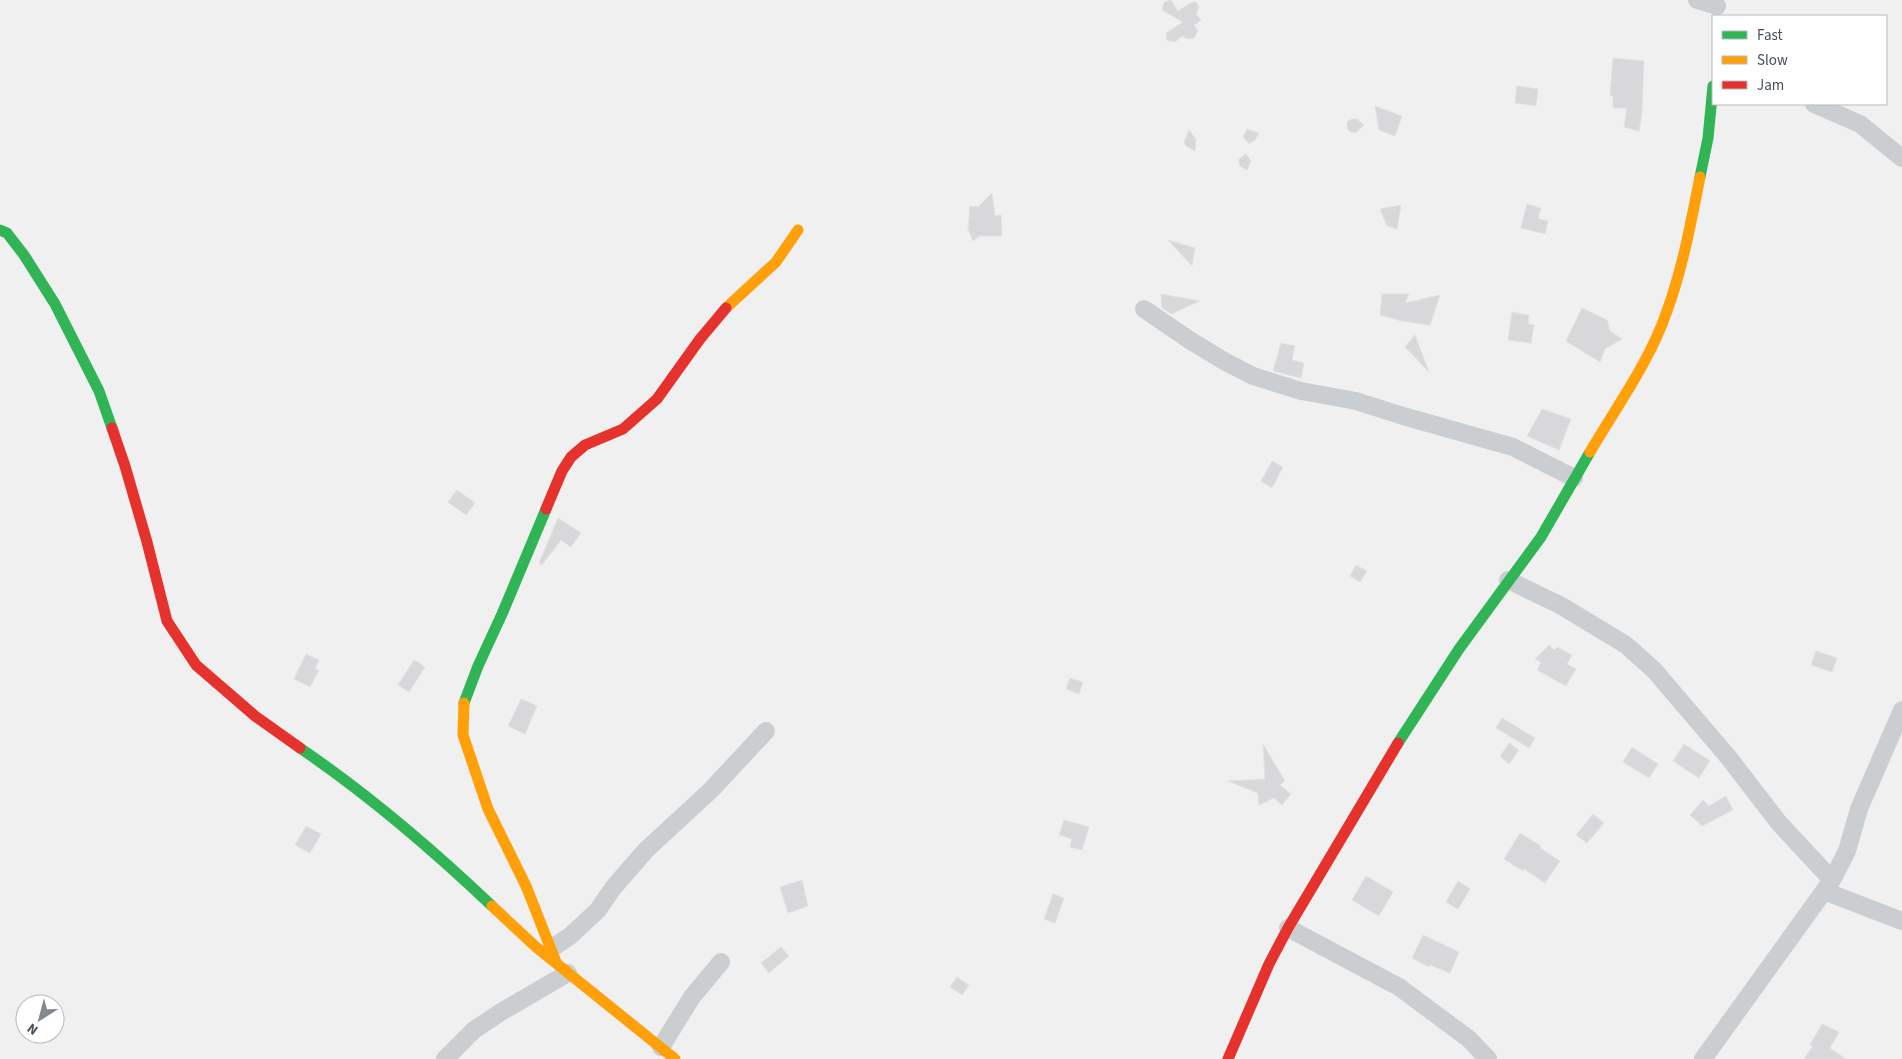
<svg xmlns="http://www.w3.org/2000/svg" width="1902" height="1059" viewBox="0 0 1902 1059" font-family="'Source Sans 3',sans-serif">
<rect width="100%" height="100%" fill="#f0f0f0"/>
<path fill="#d8d8da" stroke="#e1e2e3" d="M1171,0L1178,11L1192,2H1196L1199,7L1196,14L1201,20L1194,25L1198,31L1194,38L1188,39L1182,36L1175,42L1167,40L1166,33L1183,22L1162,10L1164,2Z
M1613,58L1644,61L1642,112L1639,131L1624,127L1627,108H1613V96H1610Z
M1517,86L1538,89L1536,106L1515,103Z
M1375,106L1402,116L1395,136L1379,130Z
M1352,119H1357L1364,125L1356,133L1350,132L1347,128V122Z
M1247,129L1259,133L1255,140L1249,144L1243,137Z
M1189,130L1196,139L1195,151L1186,146L1184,142Z
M1246,154L1251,161L1247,170L1240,166L1239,163V159Z
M992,193L995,216L1001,215L1002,236H979L973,241L968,229L970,206L978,207Z
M1527,204L1541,208L1538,219L1548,221L1545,234L1521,228Z
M1401,205L1397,229L1387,226L1380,209Z
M1168,240L1195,248L1192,266Z
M1161,294L1200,301L1171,314L1162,308Z
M1382,294H1409L1405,303L1440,295L1430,325L1402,321L1380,315Z
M1582,308L1607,320L1610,331L1622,339L1605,349L1600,362L1566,341Z
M1512,312L1529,315L1528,324L1534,325L1531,343L1508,340Z
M1415,335L1429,372L1405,347Z
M1281,343L1295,346L1292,360L1304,363L1301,378L1273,371Z
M1542,409L1571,419L1559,450L1527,436Z
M1272,461L1283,467L1272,488L1261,481Z
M457,490L475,503L466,515L448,502Z
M558,518L581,533L571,547L561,540L542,565L539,563Z
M1356,565L1367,571L1360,582L1350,576Z
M1549,645L1554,650L1557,647L1572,655L1567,664L1576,669L1566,686L1537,670L1541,662L1535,659Z
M1816,651L1837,658L1832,672L1811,665Z
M306,654L319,660L315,669L319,670L310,687L294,679Z
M414,660L425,667L409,692L398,685Z
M1070,678L1083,682L1079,694L1066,689Z
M521,699L537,706L525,734L508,726Z
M1502,718L1535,738L1529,748L1496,728Z
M1509,743L1519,750L1509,764L1500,756Z
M1263,744L1285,781L1280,785L1291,794L1282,805L1274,798L1259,805L1258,793L1228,781L1265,779Z
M1684,744L1710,761L1699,778L1673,761Z
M1632,747L1658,764L1649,778L1623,762Z
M1726,796L1733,810L1702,826L1690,815L1703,800L1709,806Z
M1593,814L1604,823L1587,843L1576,835Z
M1064,820L1089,827L1082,850L1070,847L1072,839L1059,835Z
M306,826L321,834L310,853L295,845Z
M1520,833L1541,846L1540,848L1560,861L1545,883L1524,869L1523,871L1504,859Z
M1366,876L1393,892L1379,916L1352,900Z
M802,880L808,906L788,913L780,887Z
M1458,881L1470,889L1458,909L1446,902Z
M1053,894L1064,898L1055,923L1044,919Z
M1423,935L1459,952L1450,973L1430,965L1429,967L1412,958Z
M781,947L789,956L769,973L761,963Z
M957,977L969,985L962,995L950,987Z
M1822,1024L1839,1032L1830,1048L1846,1059H1804L1813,1046L1810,1045Z"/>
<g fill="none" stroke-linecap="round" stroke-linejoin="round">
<path stroke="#cbced1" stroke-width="18" d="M1697,0L1717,6
M1814,104L1860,124L1902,158
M1144,309L1191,341L1224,361L1253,376L1301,391L1356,401L1403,416L1513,447L1574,478
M1508,580L1560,605L1626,645L1654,670L1729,758L1779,823L1832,880
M1824,891L1902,921
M1288,928L1399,987L1469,1039L1488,1059
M551,949L570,936L598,910L613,888L646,850L710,791L766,731
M661,1047L692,997L721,962
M445,1059L474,1030L501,1012L568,973
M1703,1059L1832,880L1847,851L1859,809L1902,710"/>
<path stroke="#30b455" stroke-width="11" d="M1700,177L1708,138L1713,86
M0,230L7,233L24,255L55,304L99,391L112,428
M464,703L478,666L502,614L546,509
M1398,743L1459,649L1541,537L1590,452
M300,748C369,795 432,849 492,906"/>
<path stroke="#ff9f0a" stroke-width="11" d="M726,308L776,262L798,230
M1590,452C1617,406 1650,361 1667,311C1683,267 1691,222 1700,177
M464,703L463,735L488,809L526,886L556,962
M492,906L536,947L675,1059"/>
<path stroke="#e5322d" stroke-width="11" d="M112,428L125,466L147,542L167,621L196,665L255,716L300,748
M546,509L562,471L571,457L585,445L623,429L657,399L700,339L726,308
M1228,1059L1269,964L1288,928L1398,743"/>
</g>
<rect x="1712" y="15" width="175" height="90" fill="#ffffff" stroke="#b5b9be"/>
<rect x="1722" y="31" width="25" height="8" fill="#30b455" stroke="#b5b9be"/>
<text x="1757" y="40" font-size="15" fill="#47515c">Fast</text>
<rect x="1722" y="56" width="25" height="8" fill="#ff9f0a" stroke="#b5b9be"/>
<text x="1757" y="65" font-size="15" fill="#47515c">Slow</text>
<rect x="1722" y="81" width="25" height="8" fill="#e5322d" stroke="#b5b9be"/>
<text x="1757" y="90" font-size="15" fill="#47515c">Jam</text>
<g transform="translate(40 1019) rotate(216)"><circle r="24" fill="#ffffff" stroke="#b5b9be"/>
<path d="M0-4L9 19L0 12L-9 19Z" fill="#828990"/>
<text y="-8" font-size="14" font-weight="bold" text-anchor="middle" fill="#47515c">N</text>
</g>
</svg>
